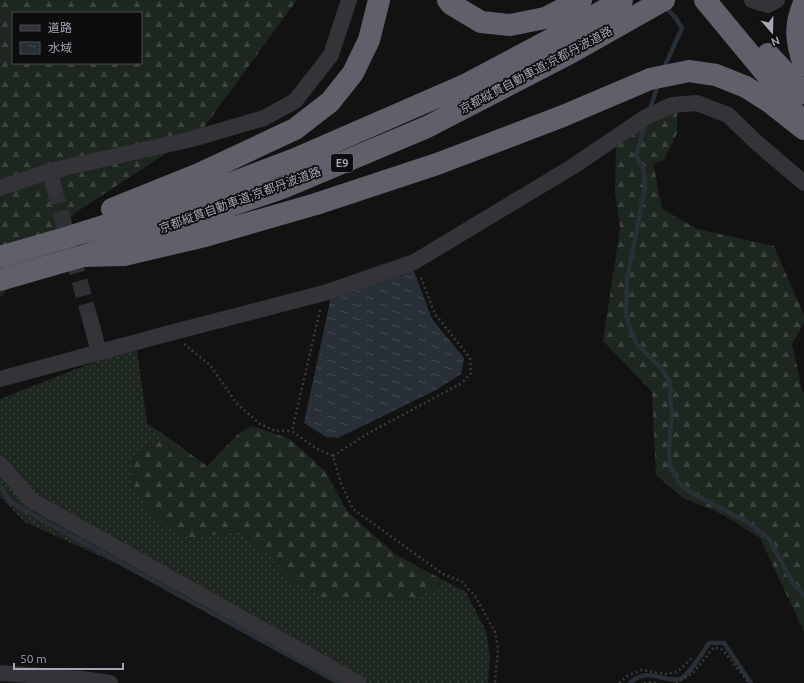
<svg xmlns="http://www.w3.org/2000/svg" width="804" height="683" viewBox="0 0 804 683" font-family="Ubuntu,'Noto Sans JP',sans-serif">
<defs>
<pattern id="grass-dots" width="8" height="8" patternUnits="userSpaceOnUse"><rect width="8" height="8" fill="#1e2620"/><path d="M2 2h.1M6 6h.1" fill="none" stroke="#3c423e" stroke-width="1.8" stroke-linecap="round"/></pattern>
<pattern id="forest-firs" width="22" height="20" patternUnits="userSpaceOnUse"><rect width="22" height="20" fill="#1e2620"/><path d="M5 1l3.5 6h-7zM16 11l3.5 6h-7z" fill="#3c423e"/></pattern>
<pattern id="water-ripples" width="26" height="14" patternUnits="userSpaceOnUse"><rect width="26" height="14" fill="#282f37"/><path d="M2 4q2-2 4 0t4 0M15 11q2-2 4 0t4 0" fill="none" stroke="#444a52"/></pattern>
</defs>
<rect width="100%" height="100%" fill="#121213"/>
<path fill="url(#grass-dots)" d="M145,342L137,350L147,423L163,434L132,463L192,538L241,531L268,555L437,591L441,579L466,592L486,631L490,657L488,683H365L188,596L25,522L0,496V399Z"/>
<path fill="url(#forest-firs)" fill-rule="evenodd" d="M0,0H297L202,130L75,213L0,298ZM13,13H141V63H13Z
M677,110V133L664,160L653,164L655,172L662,209L697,229L774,246L804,315V323L792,344L802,390L804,393V632L760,538L720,513L683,498L656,475L652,392L603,341L620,228L615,193L616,141Z
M252,426L290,439L325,471L347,511L395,554L441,579L437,591L399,601L332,602L294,583L268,555L241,531L192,538L170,529L148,511L132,484V463L163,434L207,466L239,433Z"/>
<path fill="url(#water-ripples)" d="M412,266L432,319L464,358L461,374L436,390L338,438L326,437L304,423L332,292Z"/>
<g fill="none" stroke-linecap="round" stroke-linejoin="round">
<path stroke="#282f37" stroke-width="4.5" d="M663,70L682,28L675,17L664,6
M649,112L658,84
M646,122L636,155L644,172L645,187L627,279L626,316L636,343L663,370L670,382L669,386L672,390L670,393L672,413L669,450L670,466L679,483L690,492L747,522L769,539L793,583L804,596
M0,486L10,502L339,683
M630,683C648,666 663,683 680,679C689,675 704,651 709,643H724L751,683"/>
<path stroke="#2f3033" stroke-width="16" stroke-dasharray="16 8" stroke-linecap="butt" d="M54,188L90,319"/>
<path stroke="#393a3f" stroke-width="2.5" stroke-dasharray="2 3" stroke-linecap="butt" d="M320,310L292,431L317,449L333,456L341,483L353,509L443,574L461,581L475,596L495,632L498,649L495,683
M184,344L210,365L237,404L260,424L276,431H292
M333,456L367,434L462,383L471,373L470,358L435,314L420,275
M619,683L627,676L642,670L665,674L677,672L692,658
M644,683L651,682L658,683
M676,683L693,673L714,647L723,650L749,683"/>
<path stroke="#333338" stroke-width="16" d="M752,0L768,5L777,0
M50,171L54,188
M0,188L50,171L192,139L264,118L295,101L331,55L349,0
M90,319L99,352
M0,379L170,333L324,293L414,262L572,167L646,117L672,105L697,103L728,115L756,142L804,183
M0,464L31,500L358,683
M0,673L83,679L110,683"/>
<path stroke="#5f6069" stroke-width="22" d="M448,0L451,4L481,22L510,25L545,18L581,0
M705,0L768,76L795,113
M804,3C794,26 796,41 804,65
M768,54L804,93
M112,209L199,174L295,129L330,102L353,73L369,40L379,0
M83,256L124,255L205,236L316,204L437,164L563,116L650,79L689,71L716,75L746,87L771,103L804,129
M0,257L62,239L190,199L295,159L467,84L580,24L622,0
M0,280L83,256L282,188L427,127L572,52L664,0"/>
</g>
<g text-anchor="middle" stroke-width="3.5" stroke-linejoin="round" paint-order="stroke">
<rect fill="#0d0d0e" stroke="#767882" stroke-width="1" x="331" y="154" width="22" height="18" rx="3"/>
<g font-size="11" font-weight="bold" fill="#a3a6b4">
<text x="342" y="167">E9</text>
</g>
<g font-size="12" fill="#a3a6b4" stroke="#0d0d0e">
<text transform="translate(536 70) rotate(-28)" y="4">京都縦貫自動車道;京都丹波道路</text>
<text transform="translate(240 200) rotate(-20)" y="4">京都縦貫自動車道;京都丹波道路</text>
</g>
</g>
<rect x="12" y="12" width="130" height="52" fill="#0d0d0e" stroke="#494a50"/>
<rect x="20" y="25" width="20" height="6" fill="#333338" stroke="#494a50"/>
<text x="48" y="32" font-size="12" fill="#a3a6b4">道路</text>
<rect x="20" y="42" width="20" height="12" fill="url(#water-ripples)" stroke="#494a50"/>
<text x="48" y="52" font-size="12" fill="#a3a6b4">水域</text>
<g transform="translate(772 32) rotate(160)" stroke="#0d0d0e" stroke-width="3" paint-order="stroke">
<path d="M0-3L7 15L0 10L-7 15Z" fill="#a3a6b4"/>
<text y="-6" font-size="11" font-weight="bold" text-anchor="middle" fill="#a3a6b4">N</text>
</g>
<path d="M14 663v6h109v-6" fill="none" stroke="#a3a6b4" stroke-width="2"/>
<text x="20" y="663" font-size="12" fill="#a3a6b4" stroke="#0d0d0e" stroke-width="3" paint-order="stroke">50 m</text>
</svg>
